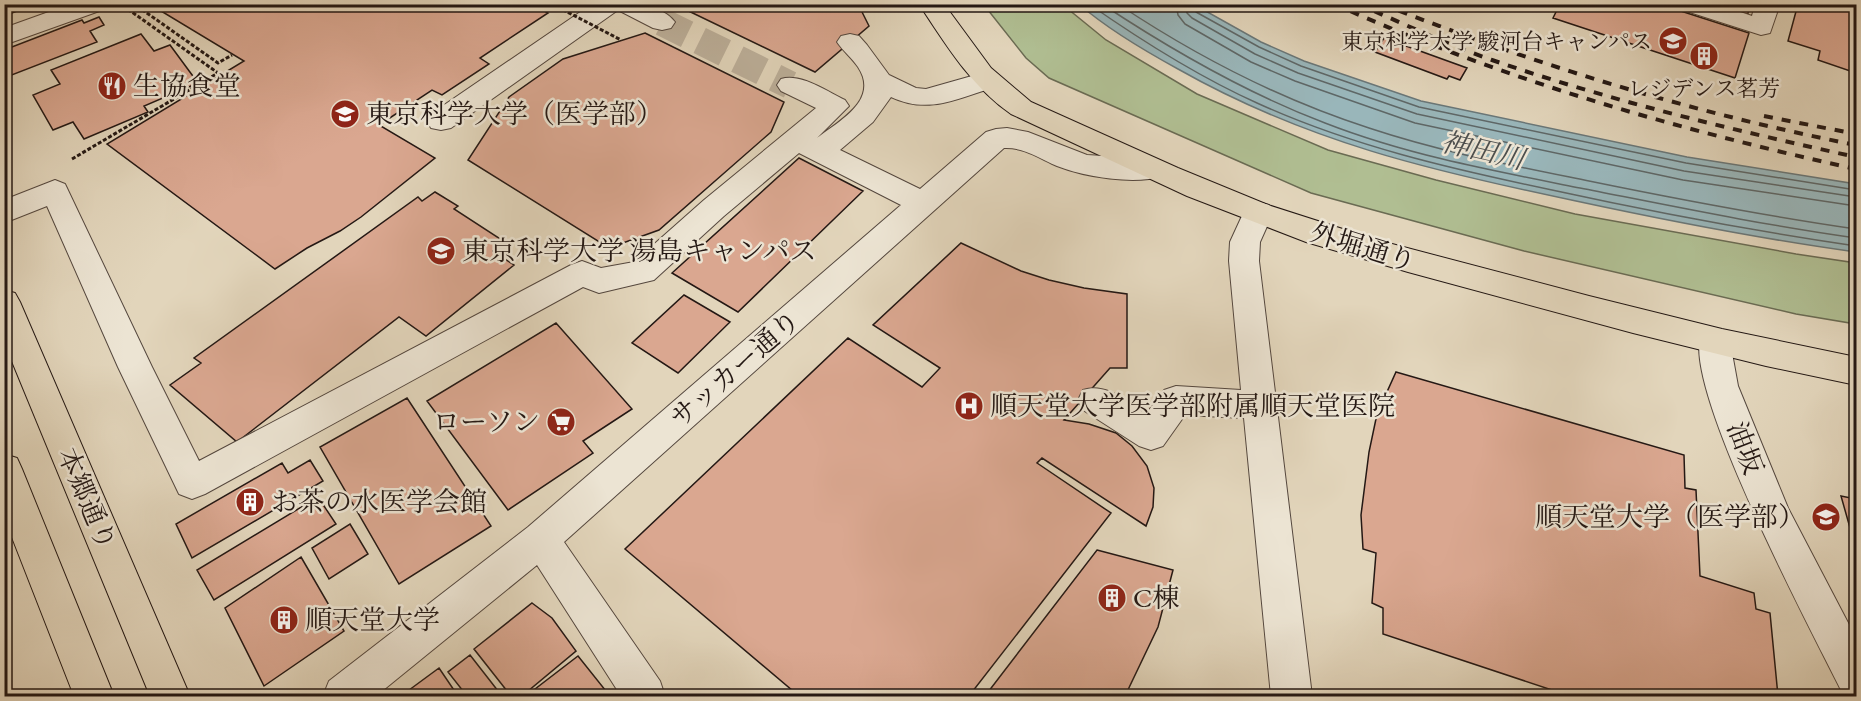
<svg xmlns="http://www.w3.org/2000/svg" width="1861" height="701" viewBox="0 0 1861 701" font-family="'EB Garamond','Noto Serif JP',serif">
<rect width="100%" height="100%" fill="#e2d5bb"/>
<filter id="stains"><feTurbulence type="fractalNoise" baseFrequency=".00333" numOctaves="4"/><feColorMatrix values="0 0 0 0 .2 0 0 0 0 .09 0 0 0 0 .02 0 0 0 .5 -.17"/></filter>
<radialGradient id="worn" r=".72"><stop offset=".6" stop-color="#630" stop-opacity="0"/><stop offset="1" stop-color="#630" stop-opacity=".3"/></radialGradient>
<path fill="#b0be92" stroke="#6a6b53" stroke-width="1.5" d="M984,5H1063L1106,40L1197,94L1328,150L1436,180L1575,214L1796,254L1856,263V324L1796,314L1524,251L1311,193L1049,78L1026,58Z"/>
<path fill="#99b6ba" stroke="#6a7778" stroke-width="1.5" d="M1080,5H1195L1261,42L1304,61L1421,101L1687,157L1856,184V252C1762,239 1669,221 1576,201C1432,171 1307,142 1178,69C1145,51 1109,30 1080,5Z"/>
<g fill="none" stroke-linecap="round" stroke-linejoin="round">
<path stroke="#5e6767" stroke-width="1.5" d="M1089,4C1142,41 1197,76 1257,103C1351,146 1452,169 1552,190C1653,212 1754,231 1856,246
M1102,4C1173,51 1246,93 1325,123C1407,155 1494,171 1580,188C1672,206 1763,225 1856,238
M1118,4C1196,56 1279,99 1369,128C1441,152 1515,166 1589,181C1677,199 1766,216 1856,229
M1176,4L1178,15L1185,24L1251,62L1295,81L1415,123L1683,180L1856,206
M1185,4L1187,13L1192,18L1255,54L1298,73L1417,114L1684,171L1856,197
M1193,4L1196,12L1259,47L1301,66L1419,107L1686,163L1856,190"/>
</g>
<path fill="#daa790" stroke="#241814" stroke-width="1.5" d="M4,4H36L4,16Z
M163,4H532L548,13L480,58L489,64L442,95L432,90L379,125L435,158L361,217L340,231L307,248L275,269L107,144L244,61L156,8Z
M674,4H858L869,26L815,72Z
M1560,4H1659L1749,33L1735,78L1553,18Z
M1711,4H1751L1747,16Z
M1798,4H1856V73L1818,60L1820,51L1788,41Z
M99,17L104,25L90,31L97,42L4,78V50L82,20L84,23Z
M645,33L784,102L771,132L659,230L609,248L468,160L509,97L563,59Z
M141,34L154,51L170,45L198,83L144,106L148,112L84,139L73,122L53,130L33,95L60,84L51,70Z
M1384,38L1467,68L1460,80L1449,76L1447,79L1375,52Z
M799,158L863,191L738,312L672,273Z
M435,192L458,206L454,209L505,242L493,251L514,265L426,336L399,317L237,442L170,385L201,363L194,358L418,197L422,201Z
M961,243L1021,271L1049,280L1084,288L1127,294V368H1110L1064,420L1089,424L1116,433L1132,446L1147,466L1154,488L1153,507L1146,526L1042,458L1037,463L1111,513L969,696H799L625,549L848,338L922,387L940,368L873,325Z
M684,295L730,322L678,373L632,343Z
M556,323L632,409L583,441L593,453L508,510L427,401Z
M1396,372L1684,455L1685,488L1696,490L1700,576L1754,593L1756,609L1770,613L1778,696H1570L1383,634V608L1372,603L1376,553L1363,549L1361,515L1369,452L1377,414Z
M407,398L491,526L399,584L320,447Z
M310,460L323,481L192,558L176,524L282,463L288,473Z
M1841,496L1856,499V542H1854Z
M318,497L336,524L214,600L197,570Z
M350,524L368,554L329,579L312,548Z
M1097,550L1173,570L1158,627L1125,696H985Z
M301,557L344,631L264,686L225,608Z
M532,603L552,618L576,651L522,696H511L474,649Z
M470,655L502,696H467L448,672Z
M578,656L606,691L599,696H526Z
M439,668L458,696H408L405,693Z"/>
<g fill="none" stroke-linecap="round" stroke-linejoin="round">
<path stroke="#bcaf9a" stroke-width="28" stroke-dasharray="28 14" stroke-linecap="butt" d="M662,22L790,85"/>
<g stroke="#54473e" stroke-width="2">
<path id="minor" d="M71,4H108L105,9L4,45V28Z
M592,4C617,4 658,0 675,22L671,28L662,30L653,28L618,10L451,128L441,130L431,128L427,121L431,114Z
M1677,4H1717L1752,16L1755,4H1780L1770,33L1761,35L1680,9Z
M850,34L859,36L867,45L889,75L916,88L926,89L986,72L995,75L999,81L995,87C958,98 929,115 891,97L873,122L840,150L920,189L986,132L996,129L1007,128L1028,132L1087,155L1153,159L1163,162L1167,169L1163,176C1134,185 1085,177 1057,166C1039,158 1023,147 1004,148L564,542L660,681L665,696H621L537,565L376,696H323L329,681L528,527L901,205L799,153L724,216L654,280L599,293L583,287L205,494L192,499L179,494L118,367L47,206L4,223V200L55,180L65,184L152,367L199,461L571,265L582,261L601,268L634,262L704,200L816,108L781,91L777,85L781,79C801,73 826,91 845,100L849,106L817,138C839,121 880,100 858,67C852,58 843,51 837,42L841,36Z
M1258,202L1269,205L1273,213L1260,242L1259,261L1312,696H1271L1244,418L1185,415L1163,446L1151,450L1139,446L1083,410L1078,400L1083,390C1106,382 1127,402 1146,414L1164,390L1176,386L1241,390L1229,261L1230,242L1247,205Z
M1714,329L1726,333L1730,342L1738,386L1788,508L1856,638V696L1842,692C1814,636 1678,380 1702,333Z"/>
</g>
<g stroke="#241814" stroke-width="2">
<path id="major" d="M919,4H944L991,68L1031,102L1178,168L1268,205L1377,240L1589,296L1722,329L1856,357V385L1766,366L1633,333L1408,272L1306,242L1187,196L1011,114C971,86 946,45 919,4Z"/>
</g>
<g stroke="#241814" stroke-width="2">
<path id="highway" d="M4,290L15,293L20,302L190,696H150L4,342Z
M4,454L17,458L22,469L114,696H74L4,517Z"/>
</g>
<path stroke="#241814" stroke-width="3" stroke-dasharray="4 2" stroke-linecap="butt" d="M137,6L218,63L232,55
M72,159L218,73L129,10"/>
<use href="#minor" fill="#ece4d3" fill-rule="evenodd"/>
<use href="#major" fill="#e2d5bb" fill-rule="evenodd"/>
<use href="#highway" fill="#e2d5bb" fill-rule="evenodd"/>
<path stroke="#241814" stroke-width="4" stroke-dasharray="9 9" stroke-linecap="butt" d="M1334,4C1505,80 1674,129 1856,169
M1358,4C1402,23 1446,44 1492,60C1611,101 1733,130 1856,157
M1382,4C1536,65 1693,113 1856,145
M1764,116L1856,134"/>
<path stroke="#241814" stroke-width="3" stroke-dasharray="4 2" stroke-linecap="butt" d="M552,4L621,40"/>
</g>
<defs>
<g id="university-disc" transform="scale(1.5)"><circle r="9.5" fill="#8f2418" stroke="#ece4d3"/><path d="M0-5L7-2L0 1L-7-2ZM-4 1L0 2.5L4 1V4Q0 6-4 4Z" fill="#fff"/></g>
<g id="building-disc" transform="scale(1.5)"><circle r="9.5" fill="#8f2418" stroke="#ece4d3"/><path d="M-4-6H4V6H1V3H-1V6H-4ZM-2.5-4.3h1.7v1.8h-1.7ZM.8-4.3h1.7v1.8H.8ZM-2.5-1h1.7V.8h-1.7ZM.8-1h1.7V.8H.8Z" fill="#fff"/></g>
<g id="restaurant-disc" transform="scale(1.5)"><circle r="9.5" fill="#8f2418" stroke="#ece4d3"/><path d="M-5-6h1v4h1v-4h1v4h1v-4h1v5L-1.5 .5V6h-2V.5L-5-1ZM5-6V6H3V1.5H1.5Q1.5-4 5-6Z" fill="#fff"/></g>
<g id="hospital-disc" transform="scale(1.5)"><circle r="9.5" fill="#8f2418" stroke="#ece4d3"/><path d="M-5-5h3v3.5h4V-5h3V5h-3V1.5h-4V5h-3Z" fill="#fff"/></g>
<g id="supermarket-disc" transform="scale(1.5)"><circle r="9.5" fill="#8f2418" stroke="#ece4d3"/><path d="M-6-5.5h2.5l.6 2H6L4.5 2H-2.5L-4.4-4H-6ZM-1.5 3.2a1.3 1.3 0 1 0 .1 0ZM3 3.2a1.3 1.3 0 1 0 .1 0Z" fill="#fff"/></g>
</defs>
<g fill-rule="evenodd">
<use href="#university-disc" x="1673" y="41"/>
<use href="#building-disc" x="1704" y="56"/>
<use href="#restaurant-disc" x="112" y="86"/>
<use href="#university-disc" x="345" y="114"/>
<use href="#university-disc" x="441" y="251"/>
<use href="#hospital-disc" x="969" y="406"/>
<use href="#supermarket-disc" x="561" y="422"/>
<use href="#building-disc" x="250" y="502"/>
<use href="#university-disc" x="1826" y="517"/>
<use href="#building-disc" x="1112" y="598"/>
<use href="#building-disc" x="284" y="620"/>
</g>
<g text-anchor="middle" stroke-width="5" stroke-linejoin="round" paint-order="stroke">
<g font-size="22" fill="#241814" stroke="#ece4d3" text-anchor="end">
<text x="1652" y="49">東京科学大学 駿河台キャンパス</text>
<text x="1704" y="96" text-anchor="middle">レジデンス茗芳</text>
</g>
<g font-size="27" fill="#241814" stroke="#ece4d3" text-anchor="start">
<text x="133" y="95">生協食堂</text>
<text x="366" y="123">東京科学大学（医学部）</text>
<text x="462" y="260">東京科学大学 湯島キャンパス</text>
<text x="990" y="415">順天堂大学医学部附属順天堂医院</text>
<text x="540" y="431" text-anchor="end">ローソン</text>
<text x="271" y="511">お茶の水医学会館</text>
<text x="1805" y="526" text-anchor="end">順天堂大学（医学部）</text>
<text x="1133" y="607">C棟</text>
<text x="305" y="629">順天堂大学</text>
</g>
<g font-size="27" fill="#241814" stroke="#ece4d3">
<text transform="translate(1363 247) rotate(17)" y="9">外堀通り</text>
<text transform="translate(735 369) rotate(-41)" y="9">サッカー通り</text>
<text transform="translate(1745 448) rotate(69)" y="9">油坂</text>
<text transform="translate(87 499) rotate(67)" y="9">本郷通り</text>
</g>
<g font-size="28" font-style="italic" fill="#4d4f4e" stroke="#ece4d3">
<text transform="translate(1483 150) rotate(13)" y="10">神田川</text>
</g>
</g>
<rect width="1861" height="701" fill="none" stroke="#e2d5bb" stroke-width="24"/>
<rect x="6" y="6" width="1849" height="689" fill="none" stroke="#241814" stroke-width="3"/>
<rect x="12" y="12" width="1837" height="677" fill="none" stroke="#241814" stroke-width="1.5"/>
<rect width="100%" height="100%" filter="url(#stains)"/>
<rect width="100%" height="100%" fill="url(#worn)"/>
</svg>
